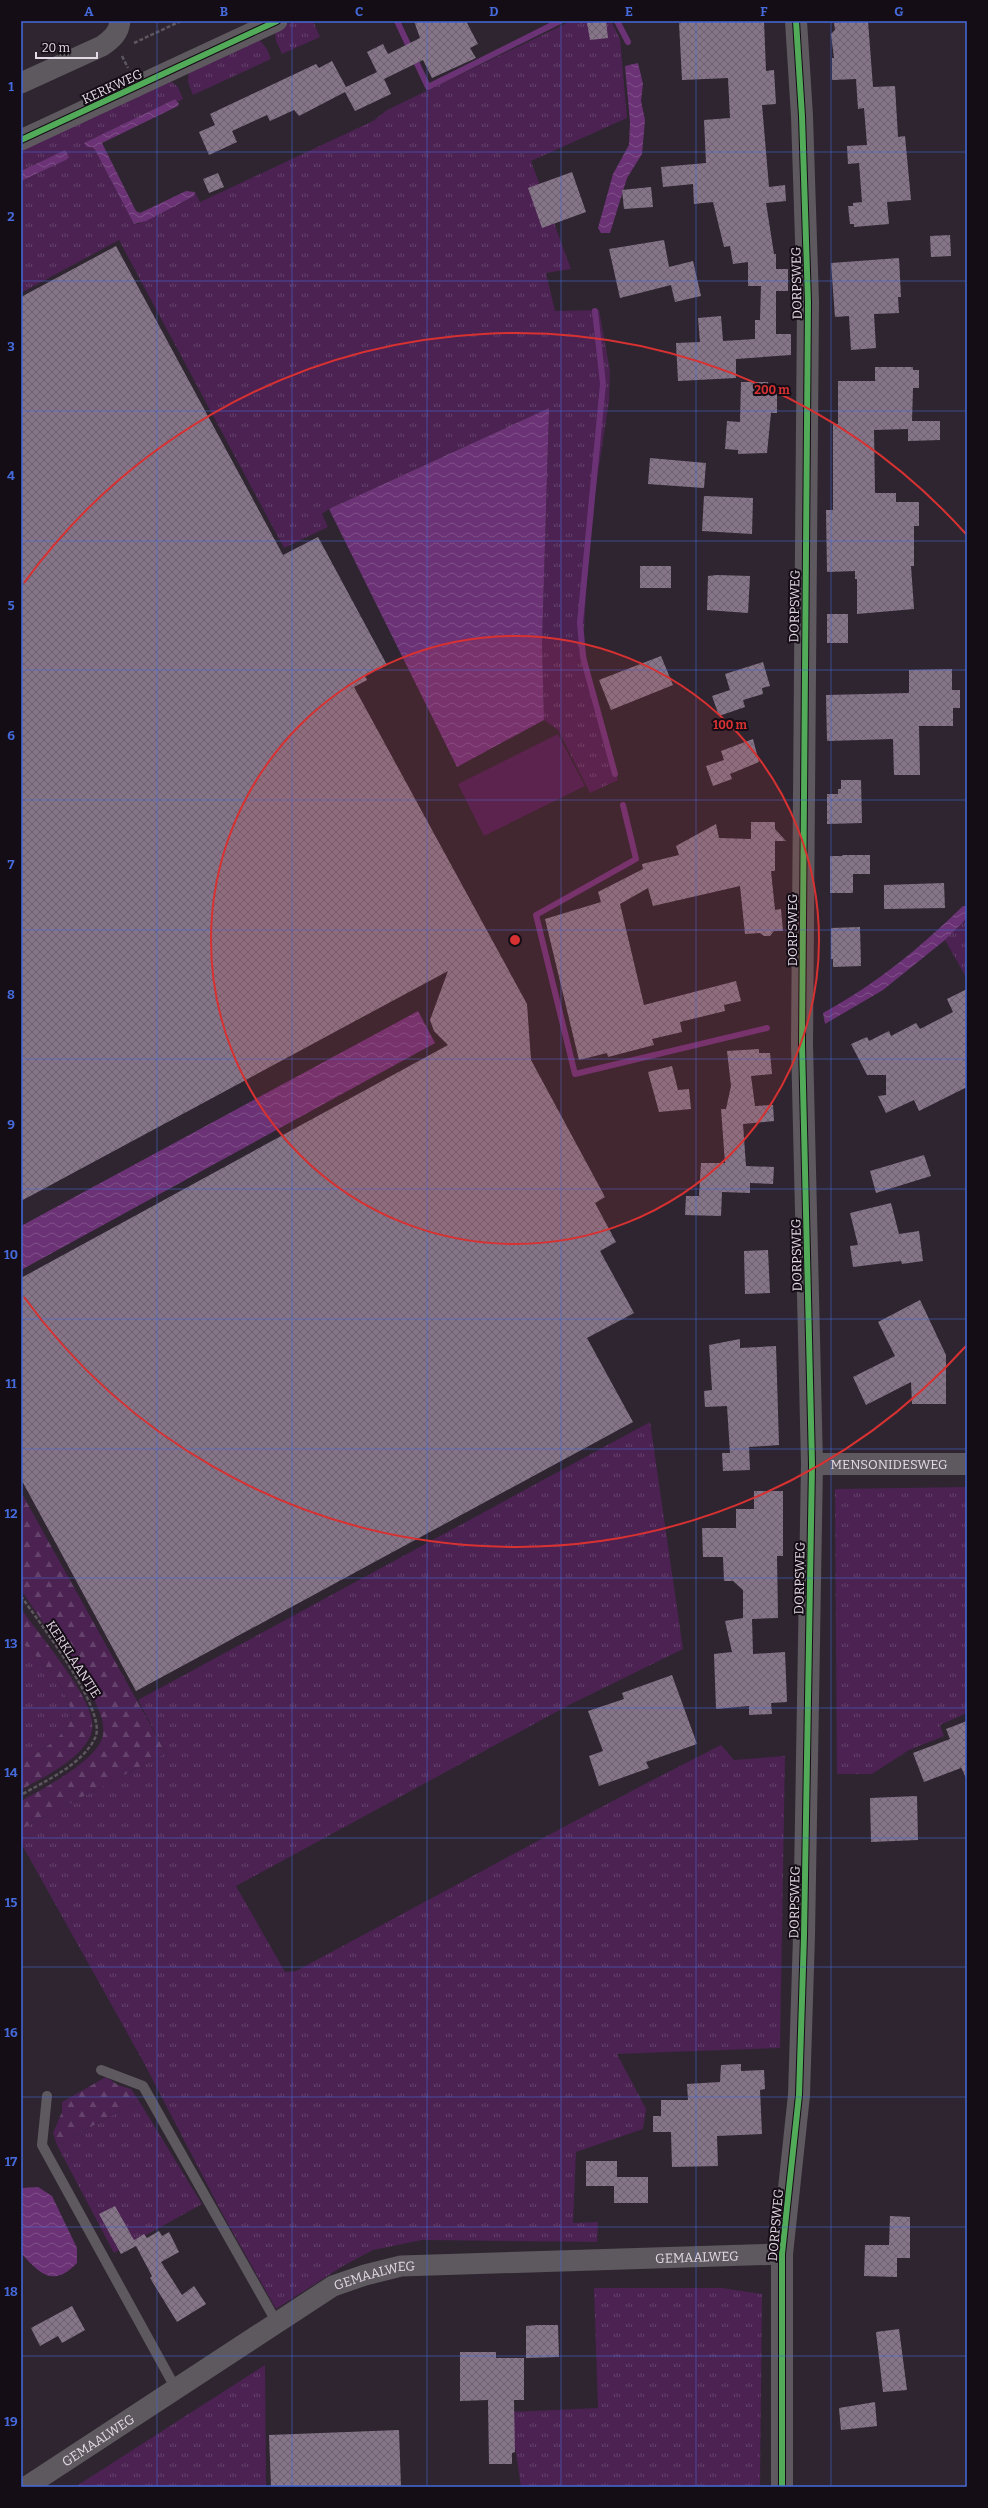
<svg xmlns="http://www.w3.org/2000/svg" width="988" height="2508" viewBox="0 0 988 2508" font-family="Bitter,serif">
<defs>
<pattern id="grass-tufts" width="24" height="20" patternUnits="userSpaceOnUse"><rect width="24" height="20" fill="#4b2252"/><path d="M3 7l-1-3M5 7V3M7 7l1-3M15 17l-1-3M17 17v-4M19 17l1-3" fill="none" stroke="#65426b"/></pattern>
<pattern id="forest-firs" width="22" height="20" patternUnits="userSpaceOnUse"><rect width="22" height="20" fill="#4b2252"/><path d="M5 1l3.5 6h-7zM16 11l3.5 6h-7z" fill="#65426b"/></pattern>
<pattern id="water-waves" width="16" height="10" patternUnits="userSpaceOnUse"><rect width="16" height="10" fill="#6b3375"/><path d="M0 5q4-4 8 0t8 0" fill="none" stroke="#805089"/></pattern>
<pattern id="building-cross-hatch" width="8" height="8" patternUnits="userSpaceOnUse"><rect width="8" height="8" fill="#867589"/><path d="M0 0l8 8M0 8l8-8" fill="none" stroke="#6c606e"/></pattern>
</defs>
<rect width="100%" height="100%" fill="#2e2530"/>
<path fill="url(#grass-tufts)" d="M294,21H313L320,37L282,54L276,41L275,30Z
M571,21H611L620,39L627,118L531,161L571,269L546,273L555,311L599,310L610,371L609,401L589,532L584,632L589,682L618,780L590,793L558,730L544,720L542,644L549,408L329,509L322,514L328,527L284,548L119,240L21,293V181L66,160L65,150L21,171V148L169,80L178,87L183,99L178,102L175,99L84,143L87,147H92L95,150L134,224H138L194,196L195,192L200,202L373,121L387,110Z
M258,38L267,49L271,59L193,95L188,82L189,70Z
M967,918V979L945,940Z
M650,1422L683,1649L569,1705L236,1886L285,1972L296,1971C438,1896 578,1817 721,1745L734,1760L785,1756L780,2048L617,2054L646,2109L643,2129L576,2152L573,2223L598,2222L597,2242L422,2240L373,2250L343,2266L276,2309L222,2213L144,2063L21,1843V1829L166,1753L138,1700Z
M967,1487V1713L940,1725L944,1736L909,1750L872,1774H837L835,1489Z
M21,1642C37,1655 81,1701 69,1724C59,1741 38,1753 21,1762Z
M139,2101L202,2204L114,2253L57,2145Z
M594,2288H722L762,2294L760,2487H521L510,2412L598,2408Z
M265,2365L266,2487H75Z"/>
<path fill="url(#forest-firs)" d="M21,1492L166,1753L21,1829V1801C42,1789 99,1760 103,1735C105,1721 98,1708 92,1695L21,1590Z
M21,1609C39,1634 84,1688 91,1716C93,1725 93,1734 87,1742C73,1764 43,1777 21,1790V1762C38,1753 59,1741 69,1724C81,1701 37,1655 21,1642Z
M106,2077L118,2085L131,2089L139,2101L57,2145L53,2133L62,2112V2102Z"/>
<path fill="#4b2252" d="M558,734L585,786L484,836L458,784Z"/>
<path fill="url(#water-waves)" d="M638,63L643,84L641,101L645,120L642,154L627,178L610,233H601L598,228L613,174L629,145L630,122L625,66Z
M175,99L179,104L178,106L102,143L136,211L140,213L186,191L195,192L194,196L146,221L134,224L95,150L92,147H87L84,143Z
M65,150L69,157L66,160L21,181V171Z
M549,408L542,644L544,720L457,767L329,509Z
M963,906H967V918L945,940L883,990L825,1024L823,1013C876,984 920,948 963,906Z
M418,1011L435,1043L21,1270V1226Z
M38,2187L52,2196L77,2248V2263C53,2288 40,2274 21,2253V2188Z"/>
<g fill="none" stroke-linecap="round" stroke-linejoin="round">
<path stroke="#6b3375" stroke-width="6" d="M397,21L428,87L560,21
M617,21L628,42
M595,311L603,384L580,623L583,657L615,774
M623,805L636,859L536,915L575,1074L767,1028"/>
</g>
<path fill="url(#building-cross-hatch)" d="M414,21H466L478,44L470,48L476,58L432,78L423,60L384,79L391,94L355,111L345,92L299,116L294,110L270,121L267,115L232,131L237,142L209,155L199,132L215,125L210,114L316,64L319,68L332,61L346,87L377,72L367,52L383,44L388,54L420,38Z
M606,21L608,38L590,40L587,23Z
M687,21H764L766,71L774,70L776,104L762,105L769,187L785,185L786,201L766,203L774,254H776V269H788V291H776V334H791V355L736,359V378L678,381L676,343L700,342L698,318L721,316L723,341L755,339V320H760L761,286H748V262L733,264L730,246L724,247L713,202L694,204L693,184L663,187L661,167L706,163L704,120L730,118L728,78L682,80L679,23Z
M848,21H868L873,87L895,86L898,137L905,136L911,200L887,202L889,224L854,227V224H850L848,206H853V203L862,202L859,163L848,164L847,146L867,145L864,108L858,109L856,79L832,80V58H834L831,34L835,30L834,23Z
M572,172L586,212L542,228L528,188Z
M218,173L224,187L209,193L203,179Z
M651,187L653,207L624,209L622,190Z
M950,235L951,256L931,257L930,236Z
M664,240L669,267L693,261L701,296L675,302L671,285L620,298L609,249Z
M116,246L283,555L318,537L387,665L365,676L367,680L354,687L527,1004L531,1060L605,1197L595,1203L616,1242L600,1251L634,1313L587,1338L633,1422L136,1691L21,1479V1278L448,1045L434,1031L430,1020L448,971L21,1201V297Z
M899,258L901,297H898L899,313L874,314L876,348L851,350L849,316L835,317L831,263Z
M875,367H913V370H919V388H913L912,421H940V440L908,441V429L874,430L875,493H896V502H919V526H914V566H911L914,609L857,614V579H855V571L827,572L826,510H833V424H838V381H875Z
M741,382H768V390H777V413H771L767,453L738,454V450L725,449L727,421L740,422Z
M650,458L706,463L704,488L648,484Z
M704,496L753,498L752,534L702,531Z
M640,566H671V588H640Z
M717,575L750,576L748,613L707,610L708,576Z
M827,614H848V643H827Z
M661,656L673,685L611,710L599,680Z
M763,662L770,686L762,688L763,694L743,700L745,707L719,716L712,696L730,690L725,674Z
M952,669V690H960V708H953V726H919L920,775H894L893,739L827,741L826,695L909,693V670Z
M753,739L759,762L730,774L732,779L713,786L706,766L724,760L721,751Z
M841,780H861L862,823L827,824V794H838V789H841Z
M751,822H775V829L786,841H775V871H771L775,910L781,909L783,931H774L770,936H764L760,933L745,934L740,886L653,906L648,888L620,904L644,1005L736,981L741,1001L724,1005L725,1011L680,1022L682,1032L652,1039L654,1045L608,1057L607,1053L579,1060L545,919L601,902L598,892L643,869L642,864L679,855L676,846L716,824L719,838L751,839Z
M843,855H870V874H853V893H830V856H842Z
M944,883L945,908L884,909V885Z
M860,927L861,966L833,967V959H831V928Z
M967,989V1087L919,1111L914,1100L886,1113L878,1096L886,1095V1075H867L851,1044L867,1037L869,1041L889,1031L891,1036L916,1023L920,1029L953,1012L947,999Z
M759,1049V1053H770L772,1074L751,1076L755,1106L773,1105L774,1121L743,1124L746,1166L774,1167L773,1184L750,1183V1193L722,1192L721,1216L685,1215L686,1196H699L701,1163H725L721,1109H726L731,1086L727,1051Z
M672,1066L678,1090L689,1089L691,1109L659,1112L648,1072Z
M924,1155L931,1176L876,1193L870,1171Z
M891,1203L899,1234L919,1231L923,1261L902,1264L901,1261L853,1267L850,1246L858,1245L850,1213Z
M768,1250L770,1293L745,1294L744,1251Z
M920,1300L946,1355V1404H912L911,1382L866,1405L853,1377L895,1356L878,1322Z
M740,1339V1348L776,1346L779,1445L749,1447L750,1470L723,1471L722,1453H730L727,1406L705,1407L704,1391L712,1390L709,1345Z
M754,1491H783V1556H777L778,1618L752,1619L753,1654L785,1652L787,1702L771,1703L772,1714L749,1715V1706L716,1709L714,1654L732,1652L725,1621L743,1618V1590L733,1581H724L723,1557H703L702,1528H736V1509H754Z
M672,1675L697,1744L646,1762L649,1768L599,1786L589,1756L603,1751L588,1711L624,1699L622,1693Z
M967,1721V1780L959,1763L961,1768L924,1782L913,1753L950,1739L946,1729Z
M917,1796L918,1840L871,1842L870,1798Z
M741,2064V2071L764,2070L765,2089L760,2090L762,2134L717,2136L718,2166L672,2167L671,2132H653V2116H661V2100H688L687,2084L720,2082L721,2065Z
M586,2161H617V2177H648V2203H614V2186H586Z
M115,2206L134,2240L144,2234L147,2238L159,2231L162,2236L169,2232L179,2252L161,2262L182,2295L194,2286L206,2304L177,2322L150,2278L152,2276L136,2246L121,2254L99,2214Z
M890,2216L910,2217V2258H897V2277L864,2276L865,2245H889Z
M72,2306L85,2330L62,2343L58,2336L40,2346L31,2328Z
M537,2325H558L559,2357L526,2358V2326Z
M899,2329L907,2390L883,2392L876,2332Z
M460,2352H496V2358H524V2400H514L515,2452L512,2453V2464H489L488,2400L460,2401Z
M875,2402L877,2426L841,2430L839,2408Z
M399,2430L401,2487H271L269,2435Z"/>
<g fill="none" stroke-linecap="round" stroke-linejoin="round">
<path stroke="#5c575d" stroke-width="2.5" stroke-dasharray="4 2" stroke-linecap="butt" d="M134,43L181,21
M122,56L128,68
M21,1596C38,1621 109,1712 95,1738C82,1765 45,1781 21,1795"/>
<path stroke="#5d595e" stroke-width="10" d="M101,2070L143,2086L277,2323
M47,2096L42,2145L176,2389"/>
<g stroke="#5d595e" stroke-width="21">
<path d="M21,83L102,46C112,39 119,33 120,21"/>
<path d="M21,140L277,21"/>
<path id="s1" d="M26,2487L333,2286L365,2275L401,2266L782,2254"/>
</g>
<g stroke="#5d595e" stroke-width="22">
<path id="s2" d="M812,1464H967"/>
<path d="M782,2487V2254L799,2095L804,1936L812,1464L802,1044L808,302L802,116L796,21"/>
</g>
<g stroke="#150d16" stroke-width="8">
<path id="cycleway" d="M21,140L277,21
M782,2487V2254L799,2095L804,1936L812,1464L802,1044L808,302L802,116L796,21"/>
</g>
<use href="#cycleway" stroke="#51ab58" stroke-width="6"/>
</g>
<path fill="none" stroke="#456adb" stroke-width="1" stroke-opacity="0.55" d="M157,21V2487M292,21V2487M427,21V2487M561,21V2487M696,21V2487M831,21V2487M21,152H967M21,281H967M21,411H967M21,541H967M21,670H967M21,800H967M21,930H967M21,1059H967M21,1189H967M21,1319H967M21,1449H967M21,1578H967M21,1708H967M21,1838H967M21,1967H967M21,2097H967M21,2227H967M21,2356H967"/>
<circle cx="515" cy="940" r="304" fill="#d73132" fill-opacity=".12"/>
<g fill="none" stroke="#d73132" stroke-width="2">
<circle cx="515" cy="940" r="304"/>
<path d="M966 1346A607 607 0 0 1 24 1297M24 583A607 607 0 0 1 966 534"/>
</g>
<g text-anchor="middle" stroke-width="4" stroke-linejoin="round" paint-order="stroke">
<g font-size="13" fill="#e4d9e6" stroke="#150d16">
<text transform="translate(112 86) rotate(-25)" y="5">KERKWEG</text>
<text transform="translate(796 283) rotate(-91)" y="5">DORPSWEG</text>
<text transform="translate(794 606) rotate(-89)" y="5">DORPSWEG</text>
<text transform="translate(792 930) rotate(-90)" y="5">DORPSWEG</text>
<text transform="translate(796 1255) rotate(-91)" y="5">DORPSWEG</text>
<text dy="5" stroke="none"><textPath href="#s2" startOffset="77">MENSONIDESWEG</textPath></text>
<text transform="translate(799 1578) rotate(-89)" y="5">DORPSWEG</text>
<text transform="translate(74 1659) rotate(57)" y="5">KERKLAANTJE</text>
<text transform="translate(794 1902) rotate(-89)" y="5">DORPSWEG</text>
<text transform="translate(775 2225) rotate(-85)" y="5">DORPSWEG</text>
<text dy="5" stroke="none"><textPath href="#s1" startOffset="734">GEMAALWEG</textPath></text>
<text dy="5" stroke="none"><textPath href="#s1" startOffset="410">GEMAALWEG</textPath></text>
<text dy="5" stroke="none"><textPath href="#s1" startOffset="86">GEMAALWEG</textPath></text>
</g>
</g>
<circle cx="515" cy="940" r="6" fill="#d73132" stroke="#150d16" stroke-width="2"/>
<g font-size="12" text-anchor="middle" font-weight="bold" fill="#d73132" stroke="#150d16" stroke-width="4" stroke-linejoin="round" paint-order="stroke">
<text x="772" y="394">200 m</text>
<text x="730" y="729">100 m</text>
</g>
<rect width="988" height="2508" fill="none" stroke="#150d16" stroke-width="44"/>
<path d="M36 52v6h61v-6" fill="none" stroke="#e4d9e6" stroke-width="2"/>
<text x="42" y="52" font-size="12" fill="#e4d9e6" stroke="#150d16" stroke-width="3" paint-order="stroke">20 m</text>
<rect x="22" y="22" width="944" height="2464" fill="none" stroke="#456adb" stroke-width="1.5"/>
<g font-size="13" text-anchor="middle" font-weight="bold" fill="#456adb">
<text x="89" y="16">A</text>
<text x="224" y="16">B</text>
<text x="359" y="16">C</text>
<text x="494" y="16">D</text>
<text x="629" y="16">E</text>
<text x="764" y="16">F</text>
<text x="899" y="16">G</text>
<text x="11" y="91">1</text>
<text x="11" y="221">2</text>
<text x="11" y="351">3</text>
<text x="11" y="480">4</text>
<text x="11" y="610">5</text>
<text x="11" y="740">6</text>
<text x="11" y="869">7</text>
<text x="11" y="999">8</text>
<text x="11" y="1129">9</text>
<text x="11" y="1259">10</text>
<text x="11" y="1388">11</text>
<text x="11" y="1518">12</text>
<text x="11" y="1648">13</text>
<text x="11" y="1777">14</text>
<text x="11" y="1907">15</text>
<text x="11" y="2037">16</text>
<text x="11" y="2166">17</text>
<text x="11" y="2296">18</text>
<text x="11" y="2426">19</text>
</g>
</svg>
